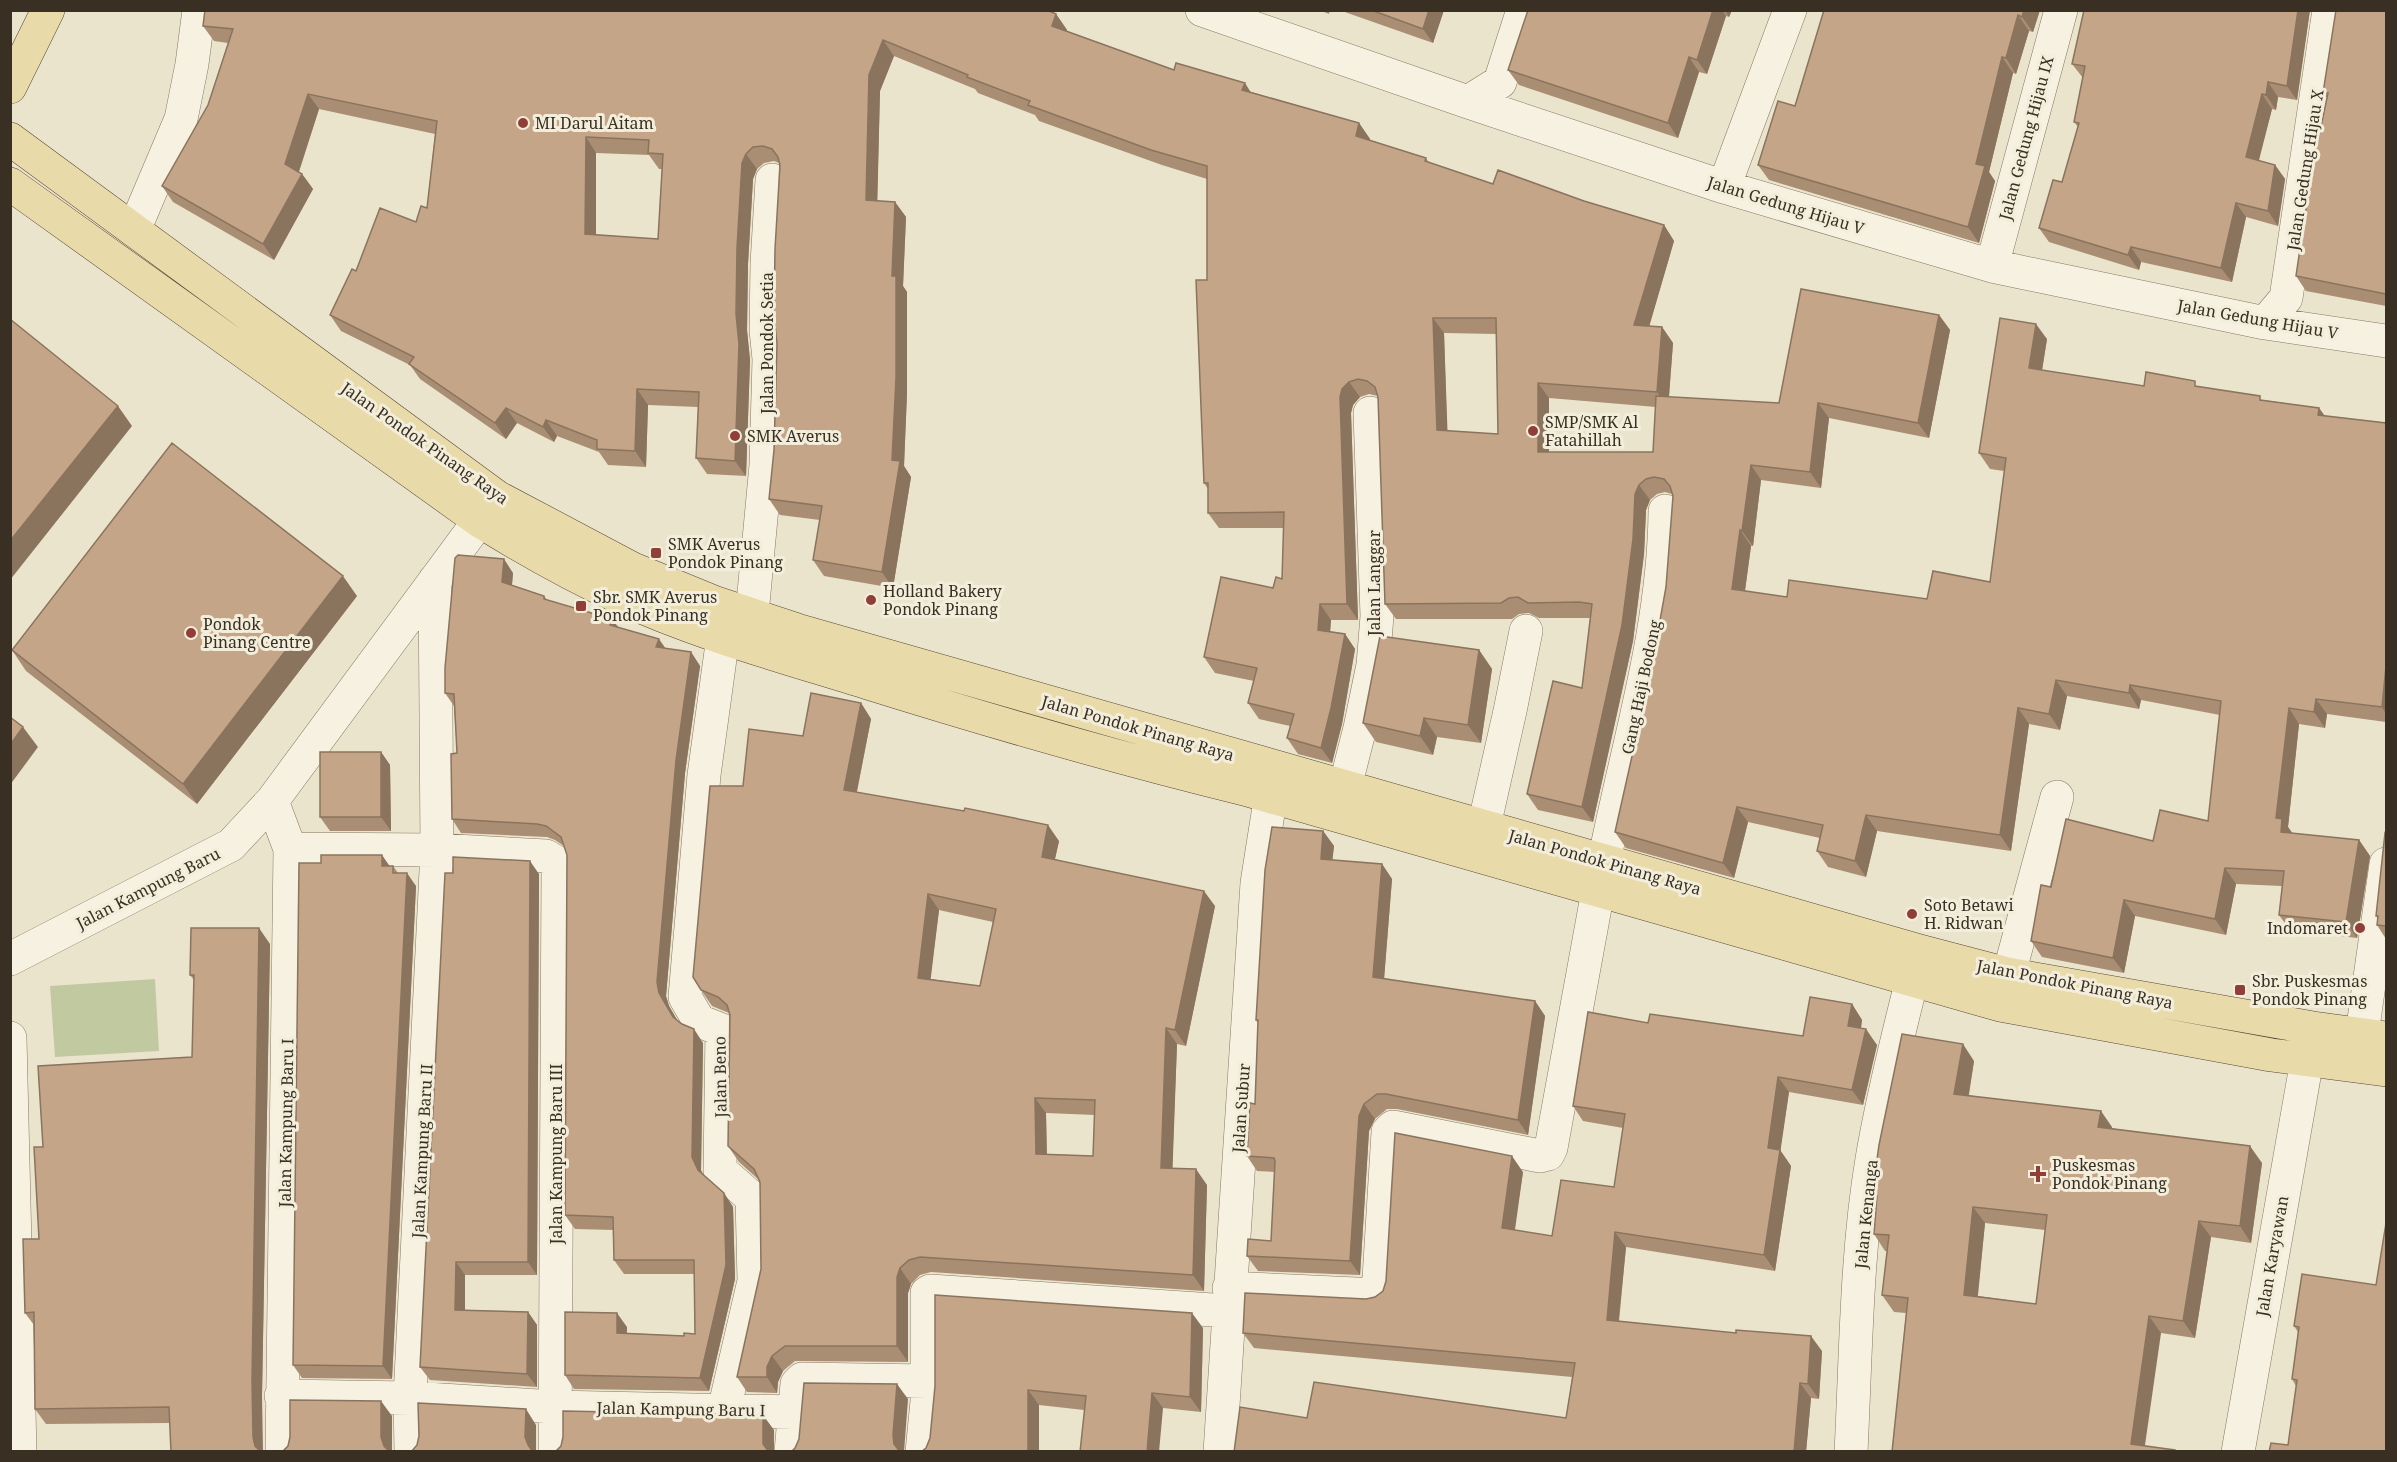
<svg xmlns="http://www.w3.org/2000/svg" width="2397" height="1462" viewBox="0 0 2397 1462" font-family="'Noto Serif',serif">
<rect width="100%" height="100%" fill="#ebe4cd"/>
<path fill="#c1c9a1" d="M155,979L159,1051L55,1057L50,986Z"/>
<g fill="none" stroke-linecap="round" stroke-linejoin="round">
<g stroke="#877862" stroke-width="34">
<path id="minor" d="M1202,10L1468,102L1724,187L1992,266L2265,323L2386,341
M1468,102L1500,82L1523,10
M1724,187L1790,10
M134,230L181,119L192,64L199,10
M1992,266L2061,10
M2265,323L2286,298L2329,10
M752,614L766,465L769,359L766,330L767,264L772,180
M723,637L704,775L685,997L699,1021L722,1030L720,1170L752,1198L754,1281L724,1410
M1345,787L1360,728L1373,665L1377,616L1370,413
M272,801L290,849L437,850L546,856L556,862L558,872L555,1452
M1484,826L1510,711L1526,631
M1604,862C1627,745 1664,631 1665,511
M10,959L231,845L272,801L496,498
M2001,1003L2057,797
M2362,1034L2386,864
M10,1038L20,1452
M1229,1288L1378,1295L1388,1132L1393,1127L1540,1156L1548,1154L1551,1148L1598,891
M281,1396L410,1398L554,1407L793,1412
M282,1452L290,849
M411,1452L410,1398L437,850L435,580
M791,1452L797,1384L802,1379L927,1381
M922,1452L927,1401V1293L930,1291L1228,1311
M1220,1452L1257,883L1275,769
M1851,1452C1856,1354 1856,1255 1872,1159C1882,1099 1897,1039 1912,980
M2238,1452L2307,1060"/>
</g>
<g stroke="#564735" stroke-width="34">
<path id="major" d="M10,87L48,10
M10,139L497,497L633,569L716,603L797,630L1920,951L2007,974L2313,1028L2386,1038
M10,184L480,521C525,549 571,575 619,597C699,634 785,657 868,683C993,722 1118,758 1244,789L2000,1005L2271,1055L2386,1070"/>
</g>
<use href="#minor" stroke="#f6f1e0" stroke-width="33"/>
<use href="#major" stroke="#e9daaa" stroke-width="33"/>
</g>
<path fill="#a98e74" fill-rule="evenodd" d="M1319,10H1330L1329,14Z
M1339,10H1444L1433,43Z
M1528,10H1732L1729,17L1726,16L1707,74L1699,72L1678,138L1519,85L1508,70Z
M1824,10H2040L2033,32L2029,31L2016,74L2013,73L1989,172L1995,181L1979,243L1769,180L1758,165L1795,106Z
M2310,10L2297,100L2278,97L2276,110L2272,109L2258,161L2275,165L2285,179L2278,226L2246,217L2232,282L2141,262L2139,270L2049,242L2039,228L2062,182L2078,127L2074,122L2083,78L2072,64Z
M2386,10V306L2306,291L2296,276L2327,98L2323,93Z
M1056,14L1067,30V31L1174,70L1359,123L1370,139V140L1426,158L1429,163L1493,184L1584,201L1664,225L1674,241L1649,326L1662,327L1673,343L1669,397L1779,403L1939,315L1950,330L1929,438L1829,418L1821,488L1761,480L1753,546H1751L1745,591L1787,597L1927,599L1990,582L2004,471L1990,469L1979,453L2047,339L2042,370L2144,386L2199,387L2263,400L2319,408L2325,416L2386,423V722L2327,714L2325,728L2299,724L2288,827L2292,833L2359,840L2370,856L2357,938L2290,930L2279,915L2282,886L2236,884L2226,935L2135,916L2124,973L2042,957L2031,941L2051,887L2153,841L2208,821L2220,715L2141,700L2139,709L2067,696L2060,730L2029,724L2011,851L1877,831L1866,877L1828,867L1817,851L1820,838L1748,822L1734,878L1626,848L1615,832L1650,676L1666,587L1673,496L1672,494L1665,492L1657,494L1650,500L1646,510L1644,554L1633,641L1593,822L1538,810L1527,794L1582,688L1590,618H1539L1529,613L1519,614L1512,619H1396L1385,604L1378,396L1369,394L1360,397L1353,405L1351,413L1358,620H1331L1330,632L1345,634L1355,649L1342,724L1332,763L1298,754L1287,738L1290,726L1259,719L1248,703L1254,681L1215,673L1204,657L1282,579L1284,528H1219L1208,513V489L1204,483L1207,280V179L1162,165L1039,121L1035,115L978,93L975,89L894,56L880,91L877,201L895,202L906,217L903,286L907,292V393L904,466L911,477L893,588L824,576L813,560L820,520L780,515L769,499L774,450L777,344L779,163L774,161L764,163L757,169L753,179L748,264L747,330L750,360L746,476L707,474L696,458L698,407L648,405L646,467L608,465L599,452L557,436L554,442L517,423L506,439L420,379L410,365L341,331L330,315L356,271L416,222L427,208L435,134L319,109L299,172L302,174L313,189L274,260L173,202L162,186L208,105L228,43L214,41L203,26ZM596,153L649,155L659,169H662L658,239L596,235ZM1444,333L1497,334L1498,434L1447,431ZM1549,398L1656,407L1653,452H1549Z
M513,573L512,585L544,596L547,600L618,627L666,649L691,652L700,666L685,773L666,996L669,1006L677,1020L703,1043L701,1170L703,1175L724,1193L733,1207L735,1279L709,1391L574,1389L565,1375L627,1327V1333L684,1336L695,1334V1274H624L614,1260V1230L575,1229L565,1215L567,855L564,846L555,840L547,837L461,833L452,819L457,753L454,706L445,693Z
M357,596L197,804L26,671L12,650Z
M1479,650L1492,669L1481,743L1437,737L1433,755L1376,742L1363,723Z
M861,703L871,719L857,792L1059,841L1055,859L1215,906L1186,1046L1177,1044L1172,1169L1207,1185L1204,1291L931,1272L920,1275L911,1284L908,1293V1362L795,1361L783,1371L778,1382L777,1393L747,1392L737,1377L761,1269L760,1182L758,1179L739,1162L728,1146L729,1013L712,1006L701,990L743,786L803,736ZM939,910L993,922L980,986L930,979ZM1046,1113L1095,1115L1093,1156L1047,1154Z
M381,752L390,765L391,831H330L320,817Z
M1323,831L1334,846L1332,860L1382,864L1392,879L1384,979L1535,1001L1545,1016L1528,1135L1397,1109H1387L1375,1119L1369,1131L1360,1275L1258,1271L1247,1256L1271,1241L1275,1172L1257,1171L1247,1156L1255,1104L1258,1024L1256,1020Z
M2386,834V939L2377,925L2378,919L2376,916Z
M389,866H393L398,873L416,886L392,1379L302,1378L293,1365Z
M539,874L537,1275H465V1310L528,1312L537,1325V1387L430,1380L420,1367Z
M270,944L262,1396L170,1423L46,1424L35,1409L34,1325L25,1313L39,1239L43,1147L192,1057L194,980L190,975Z
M1852,1004L1862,1020L1861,1028L1877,1045L1863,1105L1789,1092L1780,1150L1791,1166L1775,1271L1626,1247L1619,1322L1822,1351L1819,1399L1811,1398L1806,1452L1307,1418H1566L1572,1377L1254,1348L1243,1333L1375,1297L1523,1172L1514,1230L1552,1236L1614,1187L1623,1128L1583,1121L1573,1106L1648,1023L1803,1036Z
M1974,1061L1969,1095L2112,1127V1128L2262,1163L2251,1243L2211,1237L2195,1338L2161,1333L1892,1452L1906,1313L1894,1312L1882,1295L1887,1251H1885L1874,1234L1876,1201L1872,1195ZM1985,1223L2045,1230L2036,1304L1978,1296Z
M2302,1274L2386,1452L2288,1445L2296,1386L2292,1379L2298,1332L2294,1326Z
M1203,1328L1201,1412L1163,1408L1084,1410L1039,1405V1452H921L926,1448L930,1438L935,1386Z"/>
<path fill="#8a745e" d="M1429,10H1444L1433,43L1423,29Z
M1713,10H1722L1726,16L1707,74L1697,60Z
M1725,10H1732L1729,17Z
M2024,10H2040L2033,32L2022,17Z
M2298,10H2310L2297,100L2287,86Z
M1056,14L1067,30L1063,42L1052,26Z
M2018,15L2029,31L2016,74L2006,58Z
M883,40L894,56L880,91L877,216L866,200L869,75Z
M1689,57L1699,72L1678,138L1668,123Z
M2002,57L2013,73L1989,172L1995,181L1979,243L1968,227L1976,164Z
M2268,82L2278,97L2276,110L2266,95Z
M1245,83L1255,99L1242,90Z
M308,94L319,109L296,180L285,164Z
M2262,94L2272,109L2256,172L2246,157Z
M1359,123L1370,139L1367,151L1356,136Z
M586,137L596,153V249L585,234Z
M746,154L757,169L753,179L748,264L747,330L750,360L746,476L735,461L737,248L742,163Z
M2275,165L2285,179L2278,226L2268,211Z
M302,174L313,189L274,260L263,244Z
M895,202L906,217L903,286L907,292V393L904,466L911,477L893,588L882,572L892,460V276Z
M2236,203L2246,217L2232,282L2221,268Z
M1664,225L1674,241L1645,341L1634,325Z
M2131,247L2141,262L2139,270L2128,255Z
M1939,315L1950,330L1929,438L1918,423Z
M1433,318L1444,333L1448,445L1437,430Z
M2036,324L2047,339L2040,383L2029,368Z
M1662,327L1673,343L1668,408L1657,392Z
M1349,382L1360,397L1353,405L1351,413L1358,620L1347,604L1340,397L1342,389Z
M1538,383L1549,398V467L1538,452Z
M637,389L648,405L646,467L635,451Z
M1818,403L1829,418L1821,488L1810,472Z
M118,406L132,426L10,580V541Z
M506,408L517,423L506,439L495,423Z
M2319,408L2330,424L2318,415Z
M546,420L557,436L554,442L543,427Z
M1751,465L1761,480L1753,546L1742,531Z
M1639,485L1650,500L1646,510L1644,554L1633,641L1593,822L1582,807L1635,494Z
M1740,530L1751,546L1743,605L1732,589Z
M504,559L513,573L511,595L502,582Z
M343,576L357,596L197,804L183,784Z
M1320,604L1331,620L1329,646L1318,630Z
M612,619L622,632L610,625Z
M1345,634L1355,649L1342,724L1332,763L1321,748Z
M659,639L668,652L656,647Z
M1479,650L1492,669L1481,743L1468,725Z
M691,652L700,666L685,773L666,996L669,1006L683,1030L673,1017L659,993L657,982L676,760Z
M2386,666V714L2382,707Z
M2056,680L2067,696L2060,730L2049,714Z
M2130,685L2141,700L2139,709L2129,693Z
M2316,699L2327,714L2325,728L2314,712Z
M861,703L871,719L854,805L844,790Z
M2018,708L2029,724L2011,851L2000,835Z
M2289,708L2299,724L2288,827L2293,834L2281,832L2276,818Z
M1424,718L1437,737L1433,755L1420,736Z
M23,727L38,747L10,785V745Z
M381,752L390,765L391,831L381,817Z
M1737,807L1748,822L1734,878L1723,863Z
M1866,815L1877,831L1866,877L1855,861Z
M1048,825L1059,841L1052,872L1042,857Z
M1323,831L1334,846L1331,874L1321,859Z
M2359,840L2370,856L2357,938L2346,922Z
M382,855L391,868L382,866Z
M530,861L539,874L537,1275L528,1262Z
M1382,864L1392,879L1383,992L1373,977Z
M2225,868L2236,884L2226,935L2215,919Z
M407,873L416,886L392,1379L383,1366Z
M1204,891L1215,906L1186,1046L1175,1030Z
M928,894L939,910L929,993L918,978Z
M2124,900L2135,916L2124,973L2113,958Z
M259,928L270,944L262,1396L263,1452H259L255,1446L253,1437L252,1381Z
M1535,1001L1545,1016L1528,1135L1518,1120Z
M1852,1004L1862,1020L1859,1041L1848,1026Z
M1166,1028L1177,1044L1172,1184L1161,1168Z
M694,1029L703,1043L701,1170L707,1184L698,1170L692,1157Z
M1866,1029L1877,1045L1863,1105L1852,1090Z
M1963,1044L1974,1061L1966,1110L1954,1094Z
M1778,1077L1789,1092L1780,1154V1150L1791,1166L1775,1271L1764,1255L1768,1148Z
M1035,1098L1046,1113L1047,1169L1036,1154Z
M1364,1104L1375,1119L1369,1131L1360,1275L1350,1261L1359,1116Z
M2101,1111L2112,1127L2110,1143L2098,1127Z
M2250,1146L2262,1163L2251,1243L2240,1226Z
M1512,1156L1523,1172L1513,1244L1502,1228Z
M1196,1169L1207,1185L1204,1291L1193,1275Z
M724,1193L733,1207L735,1279L709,1391L700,1378Z
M1973,1207L1985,1223L1976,1311L1964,1295Z
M2199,1221L2211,1237L2195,1338L2183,1321Z
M1615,1232L1626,1247L1617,1336L1607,1320Z
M456,1262L465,1275V1323L455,1310Z
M900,1268L911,1284L908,1293V1362L897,1346V1277Z
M528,1312L537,1325V1387L527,1374Z
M617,1313L627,1327L626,1346L617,1333Z
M1192,1313L1203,1328L1201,1412L1190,1397Z
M2149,1316L2161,1333L2144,1452L2131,1444Z
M1811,1336L1822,1351L1819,1399L1808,1384Z
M772,1356L783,1371L778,1382L777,1393L767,1377V1367Z
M1800,1383L1811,1398L1806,1452H1794Z
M897,1384L908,1399L904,1452H899L894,1444L893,1435Z
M1028,1390L1039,1405V1452H1028Z
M1152,1393L1163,1408L1159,1452H1147Z
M381,1401L392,1416V1452H388L384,1446L381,1437Z
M526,1409L536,1425V1452H532L528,1445L525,1437Z
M763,1415L774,1430V1452H768L763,1444Z"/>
<path fill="#c5a587" stroke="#8a745e" stroke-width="1.5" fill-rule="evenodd" d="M205,10H1047L1056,14L1052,26L1174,70L1176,63L1245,83L1242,90L1359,123L1356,136L1426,158L1425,161L1493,184L1498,170L1584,201L1664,225L1634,325L1662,327L1657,392L1538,383V452H1653L1656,396L1779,403L1801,289L1939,315L1918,423L1818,403L1810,472L1751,465L1742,531L1740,530L1732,589L1787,597L1789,580L1927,599L1933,571L1990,582L2006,458L1979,453L2000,318L2036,324L2029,368L2144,386L2146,372L2195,381V386L2260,396V400L2319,408L2318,415L2386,423V666L2382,707L2316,699L2314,712L2289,708L2276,818L2282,819L2281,832L2359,840L2346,922L2279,915L2284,871L2225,868L2215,919L2124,900L2113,958L2031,941L2041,885L2051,887L2066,819L2153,841L2160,810L2208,821L2221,701L2130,685L2129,693L2056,680L2049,714L2018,708L2000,835L1866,815L1855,861L1817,851L1823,825L1737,807L1723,863L1615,832L1650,676L1666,587L1673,496L1670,486L1664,479L1654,477L1646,479L1639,485L1635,494L1633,539L1622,625L1582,807L1527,794L1553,681L1582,688L1592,604L1579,602L1528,603L1518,597L1509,598L1501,603L1385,604L1378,397L1375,387L1367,381L1358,379L1349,382L1342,389L1340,397L1347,604H1320L1318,630L1345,634L1331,708L1321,748L1287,738L1294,714L1248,703L1257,668L1204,657L1221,577L1273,588L1276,577L1282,579L1284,512L1208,513V483H1204L1196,280H1207V166L1151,150L1028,105L1030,101L967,77L968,75L883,40L869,75L866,200L895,202L892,276H896V378L892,460L900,461L882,572L813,560L822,506L769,499L774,450L777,344L774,314L775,249L780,165L778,157L772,149L763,146L753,147L746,154L742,163L737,248L736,314L739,344L735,461L696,458L699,392L637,389L635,451L597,449V440L546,420L543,427L506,408L495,423L409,364L414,357L330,315L352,269L356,271L380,208L416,222L421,206L427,208L437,121L308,94L285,164L302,174L263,244L162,186L208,105L233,29L203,26ZM586,137L649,140L648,153L663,154L658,239L585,234ZM1433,318H1496L1498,434L1437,430Z
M1371,10H1429L1423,29Z
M1528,10H1713L1697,60L1689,57L1668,123L1508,70Z
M1824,10H2024L2022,17L2018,15L2006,58L2002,57L1976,164L1985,166L1968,227L1758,165L1778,101L1795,106Z
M2084,10H2298L2287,86L2268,82L2266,95L2262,94L2246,157L2275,165L2268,211L2236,203L2221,268L2131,247L2128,255L2039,228L2053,180L2062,182L2079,123L2074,122L2085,66L2072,64Z
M2336,10H2386V294L2296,276L2311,174L2328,93H2323Z
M10,319L118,406L10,541Z
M172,443L343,576L183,784L12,650Z
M458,555L504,559L502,582L544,596V599L612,619L610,625L659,639L656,647L691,652L676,760L657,982L659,993L673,1017L682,1024L694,1029L692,1157L698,1170L724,1193L726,1265L700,1378L565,1375V1312L617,1313V1333L684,1336V1333L695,1334L694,1260H614L613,1217L565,1215L567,855L561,837L546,826L537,824L452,819L451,754L457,753L454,694L445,693V668L455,558Z
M1380,636L1479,650L1468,725L1424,718L1420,736L1363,723Z
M811,693L861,703L844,790L964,811L965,808L1048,825L1042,857L1204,891L1175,1030L1166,1028L1161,1168L1196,1169L1193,1275L920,1257L909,1260L900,1268L897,1277V1346H785L772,1356L767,1367V1377H737L761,1269L760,1182L754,1169L728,1146L730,1015L727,1005L718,997L701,990L693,977L710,786H743L749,729L803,736ZM928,894L996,909L980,986L918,978ZM1035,1098L1095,1100L1093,1156L1036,1154Z
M10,717L23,727L10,745Z
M320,752H381V817H320Z
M1272,827L1323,831L1321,859L1382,864L1373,977L1535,1001L1518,1120L1386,1094H1377L1364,1104L1359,1116L1350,1261L1247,1256L1248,1239L1271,1241L1275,1161L1274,1158L1247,1156L1250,1103L1255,1104L1258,1020H1256L1265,870Z
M2385,833L2386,834V926L2377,925L2378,916H2376Z
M321,855H382V866H393V873H407L383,1366L293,1365L299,863H321Z
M453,857L530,861L528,1262H456L455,1310L528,1312L527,1374L420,1367L445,873H453Z
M191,928H259L252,1381L253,1437L255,1446L261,1452H171L169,1407L35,1409L34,1312L25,1313L23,1239H39L34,1147H43L38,1066L192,1057L194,975H190Z
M1810,997L1852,1004L1848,1026L1866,1029L1852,1090L1778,1077L1768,1148L1780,1150L1764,1255L1615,1232L1607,1320L1736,1333V1330L1811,1336L1808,1384L1800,1383L1794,1452H1234L1240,1407L1307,1418L1314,1382L1566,1418L1575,1363L1243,1333L1245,1293L1366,1299L1375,1297L1383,1291L1386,1281L1395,1133L1512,1156L1502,1228L1552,1236L1561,1180L1614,1187L1625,1114L1573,1106L1588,1012L1648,1023L1650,1014L1803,1036Z
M1902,1034L1963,1044L1954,1094L2101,1111L2098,1127L2250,1146L2240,1226L2199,1221L2183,1321L2149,1316L2131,1444L2175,1450V1452H1892L1908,1298L1882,1295L1889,1235L1874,1234L1877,1196L1872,1195L1879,1145ZM1973,1207L2047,1215L2036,1304L1964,1295Z
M2386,1223V1452H2269L2271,1443L2288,1445L2297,1380L2292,1379L2299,1327L2294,1326L2302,1274L2376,1285Z
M935,1295L1192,1313L1190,1397L1152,1393L1147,1452H1080L1086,1396L1028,1390V1452H921L926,1448L930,1438L935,1386Z
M804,1383L897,1384L893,1435L894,1444L900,1452H791L795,1448L799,1439Z
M290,1400L381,1401V1437L384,1446L390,1452H282L288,1446L290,1437Z
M418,1403L526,1409L525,1437L528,1445L533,1452H411L417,1445L419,1436Z
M563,1411L763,1415V1444L769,1452H555L561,1446L563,1437Z"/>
<g fill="#903e38" stroke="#f3eedc" stroke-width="2">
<circle cx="523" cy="123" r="6"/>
<circle cx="1533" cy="431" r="6"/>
<circle cx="735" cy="436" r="6"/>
<rect x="650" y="547" width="12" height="12" rx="3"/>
<circle cx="871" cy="600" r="6"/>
<rect x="575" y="600" width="12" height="12" rx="3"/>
<circle cx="191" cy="633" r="6"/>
<circle cx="1912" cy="914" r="6"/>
<circle cx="2360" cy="928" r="6"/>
<rect x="2234" y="984" width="12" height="12" rx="3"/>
<path d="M2035 1165h6v6h6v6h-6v6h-6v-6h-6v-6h6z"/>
</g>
<g text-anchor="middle" stroke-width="6" stroke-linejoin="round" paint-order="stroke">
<g font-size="16" fill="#393023" stroke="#f3eedc" text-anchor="start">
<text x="535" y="129">MI Darul Aitam</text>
<text x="1545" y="428">SMP/SMK Al<tspan x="1545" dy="18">Fatahillah</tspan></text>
<text x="747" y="442">SMK Averus</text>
<text x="668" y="550">SMK Averus<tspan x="668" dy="18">Pondok Pinang</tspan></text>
<text x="883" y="597">Holland Bakery<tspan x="883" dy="18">Pondok Pinang</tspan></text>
<text x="593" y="603">Sbr. SMK Averus<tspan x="593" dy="18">Pondok Pinang</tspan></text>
<text x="203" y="630">Pondok<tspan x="203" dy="18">Pinang Centre</tspan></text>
<text x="1924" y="911">Soto Betawi<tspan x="1924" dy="18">H. Ridwan</tspan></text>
<text x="2348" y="934" text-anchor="end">Indomaret</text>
<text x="2252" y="987">Sbr. Puskesmas<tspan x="2252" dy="18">Pondok Pinang</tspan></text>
<text x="2052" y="1171">Puskesmas<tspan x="2052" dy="18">Pondok Pinang</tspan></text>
</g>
<g font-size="16" fill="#393023" stroke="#f3eedc">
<text transform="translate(2026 138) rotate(-75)" y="6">Jalan Gedung Hijau IX</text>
<text transform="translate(2305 170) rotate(-81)" y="6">Jalan Gedung Hijau X</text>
<text transform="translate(1786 205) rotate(17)" y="6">Jalan Gedung Hijau V</text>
<text transform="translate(2258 319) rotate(10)" y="6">Jalan Gedung Hijau V</text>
<text transform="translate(767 343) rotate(-90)" y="6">Jalan Pondok Setia</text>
<text transform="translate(425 443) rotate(35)" y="6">Jalan Pondok Pinang Raya</text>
<text transform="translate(1374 583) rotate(-90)" y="6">Jalan Langgar</text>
<text transform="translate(1641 687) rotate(-78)" y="6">Gang Haji Bodong</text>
<text transform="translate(1138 728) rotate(16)" y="6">Jalan Pondok Pinang Raya</text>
<text transform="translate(1605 862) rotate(16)" y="6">Jalan Pondok Pinang Raya</text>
<text transform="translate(148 888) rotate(-27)" y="6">Jalan Kampung Baru</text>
<text transform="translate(2075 984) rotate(11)" y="6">Jalan Pondok Pinang Raya</text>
<text transform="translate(720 1077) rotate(-91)" y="6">Jalan Beno</text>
<text transform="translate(1241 1108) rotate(-86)" y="6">Jalan Subur</text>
<text transform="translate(286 1123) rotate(-89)" y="6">Jalan Kampung Baru I</text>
<text transform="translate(422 1151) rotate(-87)" y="6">Jalan Kampung Baru II</text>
<text transform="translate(556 1154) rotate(-90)" y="6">Jalan Kampung Baru III</text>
<text transform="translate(1866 1214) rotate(-84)" y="6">Jalan Kenanga</text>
<text transform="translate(2272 1256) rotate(-80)" y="6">Jalan Karyawan</text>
<text transform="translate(681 1409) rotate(1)" y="6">Jalan Kampung Baru I</text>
</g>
</g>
<rect width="2397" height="1462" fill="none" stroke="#393023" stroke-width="24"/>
</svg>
